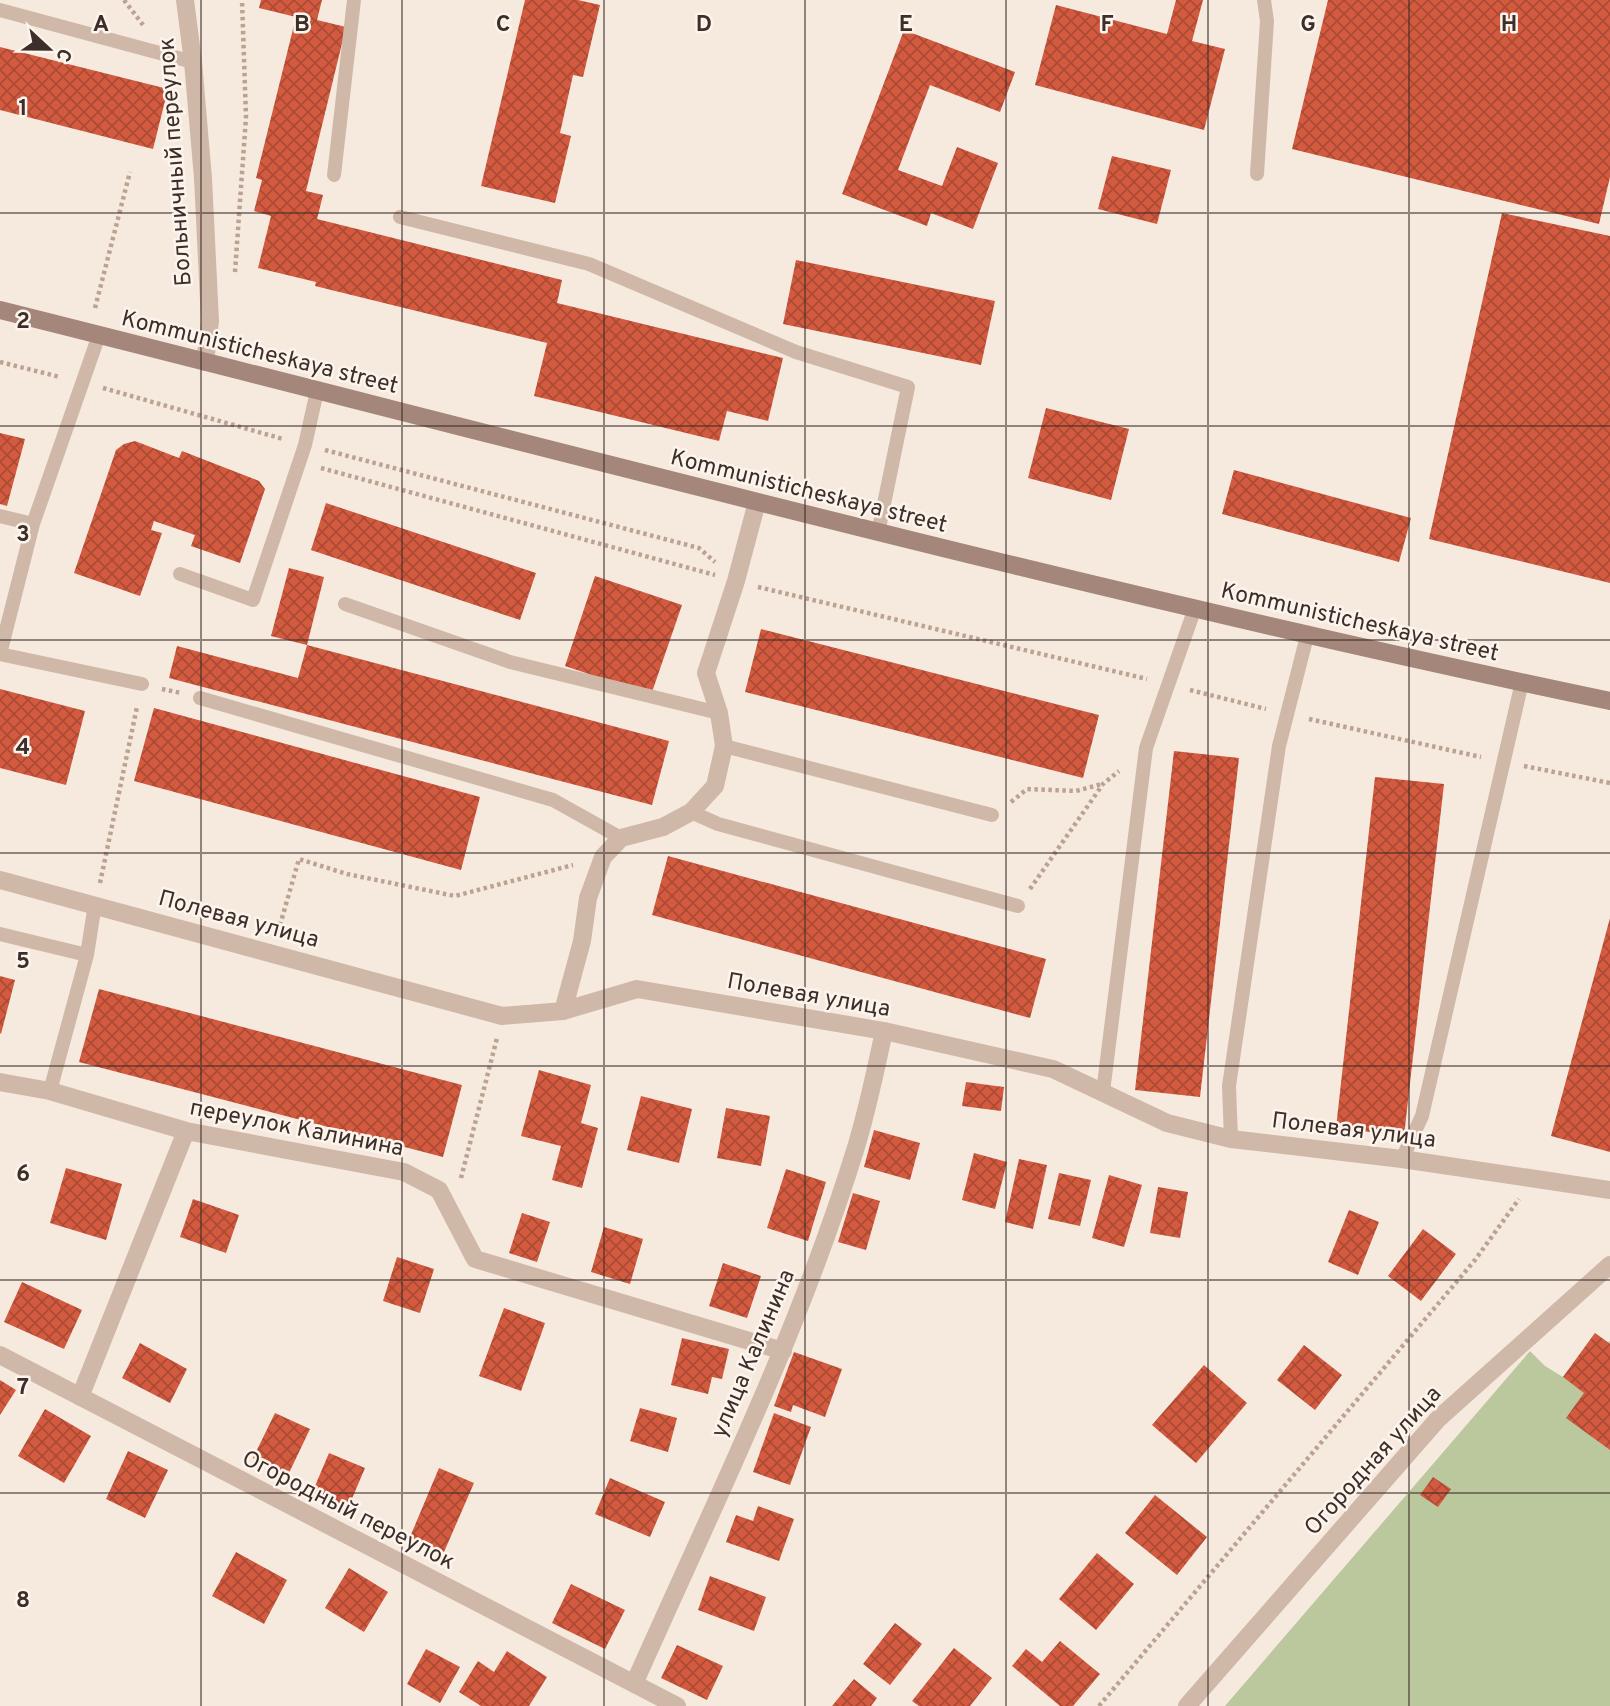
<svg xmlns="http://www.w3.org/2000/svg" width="1610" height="1706" viewBox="0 0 1610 1706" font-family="Overpass,sans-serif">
<defs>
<pattern id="building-cross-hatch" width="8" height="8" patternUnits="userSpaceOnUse" patternTransform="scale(1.75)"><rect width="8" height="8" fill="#d35a3f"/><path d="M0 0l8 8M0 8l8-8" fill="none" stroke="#ac4b35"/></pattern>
</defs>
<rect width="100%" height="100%" fill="#f6eadf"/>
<path fill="#bbc79d" d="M1595,1333L1608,1342L1610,1341V1706H1225L1530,1351L1545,1366L1563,1377Z"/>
<path fill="url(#building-cross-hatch)" d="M261,0H322L317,20L346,27L306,191L323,195L317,219L562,280L557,303L783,358L768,421L727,411L719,441L534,396L547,343L315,286L316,282L258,268L271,216L254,211L262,180L256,178L296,17L259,8Z
M525,0H578L600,5L583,77L573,75L560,133L571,136L555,203L481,186Z
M1176,0H1203L1192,41L1225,49L1204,130L1035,85L1056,5L1167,34Z
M1328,0H1610V177L1599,224L1292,149Z
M904,30L1015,72L1000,112L930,85L898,170L942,186L957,147L998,163L973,229L931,213L927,226L842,194Z
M0,47L168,89L153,149L0,110Z
M1112,156L1171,170L1157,224L1098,209Z
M1502,213L1610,236V583L1429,539Z
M796,260L995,301L981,365L783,324Z
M1046,408L1129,429L1111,500L1028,478Z
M0,433L25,439L7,506L0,504Z
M135,441L179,458L182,451L259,481L265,489L240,563L191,546L195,535L154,521L151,530L162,533L140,596L74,573L116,450L124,444Z
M1234,470L1411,518L1399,562L1222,514Z
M326,503L536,573L520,620L311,550Z
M289,568L324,577L307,645L271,636Z
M595,576L682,605L651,695L565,666Z
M761,629L1099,715L1083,778L745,692Z
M307,645L669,741L652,805L169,678L177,646L298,678Z
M0,689L85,711L66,785L0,768Z
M154,708L480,797L461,870L134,781Z
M1174,751L1239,758L1200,1097L1135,1090Z
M1375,777L1444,784L1404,1136L1336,1128Z
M668,856L1046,959L1030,1018L652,915Z
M1610,918V1152L1551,1136Z
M0,976L15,980L1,1034L0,1033Z
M99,989L462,1085L443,1157L79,1062Z
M539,1070L591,1085L581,1123L598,1128L582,1188L552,1180L561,1146L521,1136Z
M966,1082L1004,1087L1001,1111L962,1106Z
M641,1096L692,1109L679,1163L627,1150Z
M726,1108L770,1116L761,1166L717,1158Z
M874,1130L920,1143L910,1180L864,1167Z
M974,1153L1007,1162L995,1209L962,1200Z
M1019,1159L1047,1165L1033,1229L1005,1222Z
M66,1168L122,1184L106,1240L50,1223Z
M786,1169L826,1182L808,1241L767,1228Z
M1059,1173L1091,1180L1080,1226L1048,1219Z
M1109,1175L1142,1185L1124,1247L1092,1238Z
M1158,1187L1188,1192L1180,1238L1150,1233Z
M853,1193L880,1201L866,1250L838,1242Z
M193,1199L239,1215L226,1253L180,1237Z
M1349,1210L1379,1222L1358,1275L1328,1262Z
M522,1213L550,1222L537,1262L509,1253Z
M604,1227L643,1239L630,1284L591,1272Z
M1423,1229L1456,1254L1421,1301L1388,1276Z
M397,1257L434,1269L420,1313L383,1301Z
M723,1263L761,1276L747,1318L709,1306Z
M22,1282L82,1310L64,1349L4,1322Z
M504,1308L545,1323L521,1391L479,1376Z
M1595,1333L1610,1344V1450L1566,1418L1584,1393L1563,1377Z
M682,1338L729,1349L722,1379L712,1377L708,1394L671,1385Z
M140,1343L187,1369L170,1403L122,1378Z
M1304,1345L1342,1375L1315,1410L1277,1380Z
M794,1352L842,1369L825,1417L793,1405L791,1412L774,1406Z
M1204,1365L1247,1403L1196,1463L1152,1425Z
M0,1380L16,1390L0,1415Z
M640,1408L677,1418L668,1452L630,1441Z
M45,1409L91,1436L64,1483L18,1456Z
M275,1413L310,1429L288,1475L253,1458Z
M774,1413L811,1427L790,1485L753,1472Z
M128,1451L168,1470L145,1518L106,1499Z
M329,1453L365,1468L348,1508L312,1493Z
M439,1468L474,1483L444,1552L410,1537Z
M1433,1477L1451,1489L1438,1507L1420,1495Z
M610,1478L665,1502L650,1537L595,1514Z
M1155,1495L1207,1537L1177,1575L1125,1533Z
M758,1506L794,1519L779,1561L726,1542L736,1515L753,1521Z
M236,1552L287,1580L264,1624L212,1596Z
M1097,1553L1134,1584L1096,1630L1059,1599Z
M349,1568L388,1592L364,1632L325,1608Z
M710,1576L766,1597L754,1631L698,1610Z
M571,1584L625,1610L605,1649L552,1623Z
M895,1623L922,1644L890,1685L863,1664Z
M1060,1641L1100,1674L1073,1706H1060L1012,1666L1026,1649L1042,1662Z
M677,1645L723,1666L707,1700L661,1678Z
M954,1648L992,1678L970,1706H919L912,1701Z
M426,1649L460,1667L440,1703L407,1684Z
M507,1651L547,1677L529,1706H481L459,1692L478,1661L494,1672Z
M854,1679L877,1698L871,1706H832Z"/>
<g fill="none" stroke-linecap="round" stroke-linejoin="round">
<path stroke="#bca293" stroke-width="4.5" stroke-dasharray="3.5 3.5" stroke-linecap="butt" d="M124,0L143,25
M235,272L246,117L242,0
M95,308L130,172
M0,362L60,377
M103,388L283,439
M325,450L699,548L715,562
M321,468L715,575
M758,587L1147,679
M162,689L181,693
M1190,690L1266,709
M1309,719L1481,757
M1524,766L1610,783
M1011,802L1027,789L1076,791L1102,784
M100,883L137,707
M1030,889L1103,784L1119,771
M278,932L299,859L347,874L455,896L573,865
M461,1178L497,1038
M1099,1706L1475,1260L1519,1199"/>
<path stroke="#d0b8a9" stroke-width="14" d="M0,10L193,62
M1257,174L1267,21L1264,0
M334,175L354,0
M400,217L589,264L796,352L908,387L878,533
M99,335L33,524L0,654L142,684
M0,516L33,524
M180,574L253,600L305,445L317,391
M345,604L510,662L719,713
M200,698L553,800L621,838
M724,746L992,815
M691,812L718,824L1018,906
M0,934L87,955
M50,1091L87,955L95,904
M1103,1092L1146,748L1195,608
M1231,1139L1229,1086L1279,746L1307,636
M1402,1159L1422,1116L1522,682"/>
<path stroke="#d0b8a9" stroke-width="18" d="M0,880L502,1016L563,1011L637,989L884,1031L1053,1069L1167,1123L1231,1139L1402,1159L1610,1190
M563,1011L582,941L588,898L603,857L621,838L663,827L691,812L715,786L724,746L719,713L706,673L736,581L757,502
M0,1082L50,1091L186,1131L404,1172L439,1190L475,1259L783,1351
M0,1355L677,1706
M80,1397L186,1131
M634,1684C713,1506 800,1331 857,1144C868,1107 876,1069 884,1031"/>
<path stroke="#d0b8a9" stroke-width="18" d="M185,0L193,62L203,178L210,321L205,362
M1187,1706L1438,1419L1610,1265"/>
<path stroke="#a4877a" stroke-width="18" d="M0,310C536,444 1069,588 1610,701"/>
</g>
<path fill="none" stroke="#3c2e29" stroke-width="2" stroke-opacity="0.55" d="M201,0V1706M402,0V1706M604,0V1706M805,0V1706M1006,0V1706M1208,0V1706M1409,0V1706M0,213H1610M0,426H1610M0,640H1610M0,853H1610M0,1066H1610M0,1280H1610M0,1493H1610"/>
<g text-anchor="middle" stroke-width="5" stroke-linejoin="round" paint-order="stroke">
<g font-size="23" fill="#3c2e29" stroke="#fcf4ed">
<text transform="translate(174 162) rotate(-94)" y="8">Больничный переулок</text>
<text transform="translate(260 351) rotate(14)" y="8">Kommunisticheskaya street</text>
<text transform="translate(809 490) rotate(14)" y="8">Kommunisticheskaya street</text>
<text transform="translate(1360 621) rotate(13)" y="8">Kommunisticheskaya street</text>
<text transform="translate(239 918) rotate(15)" y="8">Полевая улица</text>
<text transform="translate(809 994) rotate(10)" y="8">Полевая улица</text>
<text transform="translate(297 1127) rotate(11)" y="8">переулок Калинина</text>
<text transform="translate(1354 1129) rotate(7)" y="8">Полевая улица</text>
<text transform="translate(752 1353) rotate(-67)" y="8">улица Калинина</text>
<text transform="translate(1372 1460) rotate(-48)" y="8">Огородная улица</text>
<text transform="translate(349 1509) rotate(27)" y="8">Огородный переулок</text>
</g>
</g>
<g font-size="23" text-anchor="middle" font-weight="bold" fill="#3c2e29" stroke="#fcf4ed" stroke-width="5" stroke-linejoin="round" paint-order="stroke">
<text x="101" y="31">A</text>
<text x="302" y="31">B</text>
<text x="503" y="31">C</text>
<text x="704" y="31">D</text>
<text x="906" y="31">E</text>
<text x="1107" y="31">F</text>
<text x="1308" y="31">G</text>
<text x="1509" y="31">H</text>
<text x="23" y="115">1</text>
<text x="23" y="328">2</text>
<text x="23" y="541">3</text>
<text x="23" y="754">4</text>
<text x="23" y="968">5</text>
<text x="23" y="1181">6</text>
<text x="23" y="1394">7</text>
<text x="23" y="1607">8</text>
</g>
<g transform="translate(49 49) rotate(112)" stroke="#fcf4ed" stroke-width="5" paint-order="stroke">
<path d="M0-5L12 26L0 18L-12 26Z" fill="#3c2e29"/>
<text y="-10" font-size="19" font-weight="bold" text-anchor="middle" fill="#3c2e29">С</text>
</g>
</svg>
